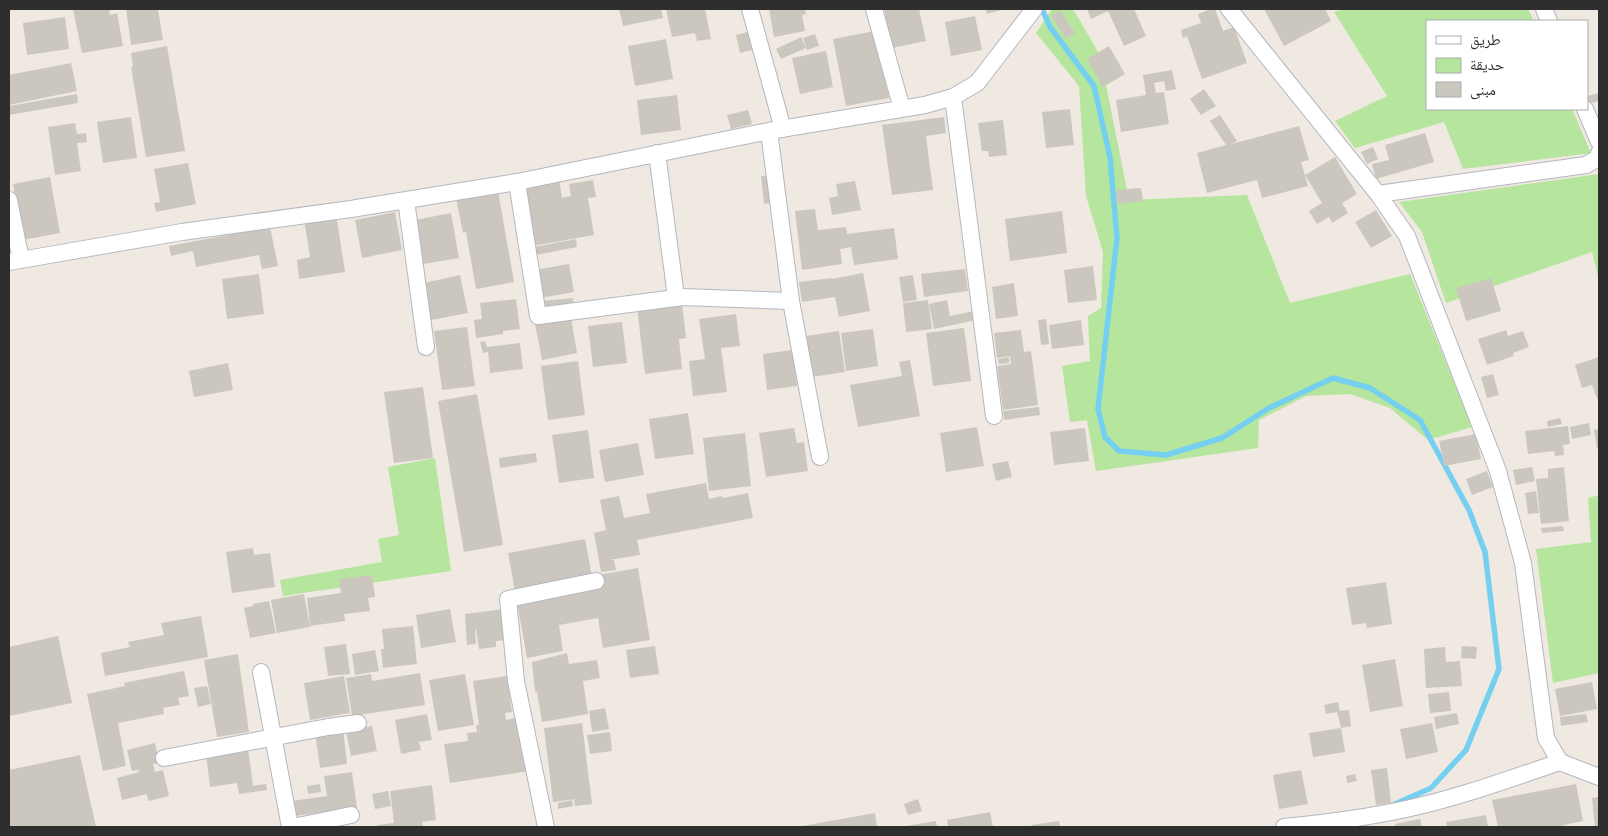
<svg xmlns="http://www.w3.org/2000/svg" width="1608" height="836" viewBox="0 0 1608 836" font-family="'Fira Sans','Noto Naskh Arabic',sans-serif">
<rect width="100%" height="100%" fill="#efe9e1"/>
<path fill="#b6e59e" d="M1052,9H1073L1100,55L1129,200L1247,195L1290,303L1410,274L1472,427L1428,440L1390,408L1350,394L1306,396L1259,420L1258,448L1096,471L1087,420L1070,422L1062,366L1090,361L1088,316L1101,308L1103,252L1086,196L1079,86L1036,33Z
M1344,9H1528L1534,21H1427V109H1572L1591,153L1463,169L1444,122L1355,148L1335,121L1387,96L1334,12Z
M1599,174V280L1592,252L1446,303L1422,232L1399,202Z
M435,458L451,571L283,596L280,580L382,562L378,539L399,535L388,467Z
M1599,495V673L1553,683L1536,549L1591,542L1588,498Z"/>
<g fill="none" stroke-linecap="round" stroke-linejoin="round">
<path stroke="#75cff0" stroke-width="5.5" d="M1042,9L1050,27L1094,86L1110,157L1117,238L1098,409L1105,437L1119,451L1166,455L1222,438L1269,408L1333,378L1370,388L1420,420L1469,510L1485,552L1499,669L1466,750L1431,788L1393,805"/>
</g>
<path fill="#cbc7bf" d="M73,9H109L110,15L117,13L123,46L82,53Z
M126,9H158L163,40L131,45Z
M619,9H661L663,18L623,26Z
M666,9H705L711,39L697,41L695,33L672,37Z
M769,9H805L806,14L802,15L805,31L774,37Z
M884,9H919L926,41L892,48Z
M985,9H1005L987,14Z
M1087,9H1134L1146,36L1124,46L1108,11L1091,19Z
M1211,9H1215L1223,31L1234,27L1247,63L1202,79L1187,36L1183,38L1181,30L1201,23L1198,14Z
M1264,9H1325L1331,21L1284,46Z
M1060,10L1075,33L1066,39L1051,16Z
M975,16L982,50L951,56L945,22Z
M65,17L69,49L27,55L23,23Z
M751,31L756,49L740,53L736,35Z
M875,31L889,98L846,106L833,39Z
M815,34L819,46L807,50L803,38Z
M801,37L806,48L781,59L776,49Z
M666,39L673,79L635,86L628,46Z
M167,46L185,151L146,157L131,67H133L131,53Z
M1109,46L1125,74L1103,87L1087,59Z
M826,51L833,87L800,94L792,58Z
M71,63L77,91L9,105V75Z
M1172,70L1176,89L1166,91L1164,81L1154,83L1156,93L1164,92L1169,124L1121,132L1116,100L1146,95L1143,75Z
M1204,89L1216,106L1201,115L1190,99Z
M1599,93V101L1587,104V96Z
M77,94L78,103L9,115V106Z
M677,95L681,130L641,135L637,100Z
M1070,109L1074,145L1046,148L1042,112Z
M748,110L752,124L731,129L727,115Z
M1220,115L1237,141L1231,144L1299,126L1309,160L1301,162L1308,186L1262,198L1257,180L1207,193L1197,153L1226,145L1210,121Z
M131,117L137,158L103,163L97,122Z
M944,117L946,133L926,136L933,190L892,195L882,125Z
M1003,120L1007,155L989,157L988,151H982L978,123Z
M75,123L77,134L86,133L87,142L77,143L81,171L55,175L48,127Z
M1425,133L1434,162L1376,179L1372,164L1389,160L1385,145Z
M1373,147L1378,159L1367,164L1361,152Z
M1335,157L1357,194L1342,203L1348,213L1332,223L1329,217L1317,224L1309,211L1322,203L1305,175Z
M188,163L196,204L156,212L154,203L160,202L154,169Z
M771,175L774,202L764,204L761,176Z
M50,177L60,233L23,240L13,184Z
M559,179L562,198L571,196L569,184L593,180L596,197L588,198L594,235L533,246L523,185Z
M855,181L861,210L832,215L829,198L838,196L836,184Z
M1141,188L1143,201L1118,204L1116,190Z
M498,191L514,282L476,289L466,232L463,233L456,198Z
M815,209L818,230L846,227L847,234L894,228L898,259L854,265L851,247L840,249L842,264L802,270L795,211Z
M1376,210L1392,236L1371,248L1355,222Z
M1062,211L1067,253L1010,261L1005,219Z
M395,212L402,250L362,258L355,220Z
M451,213L459,258L423,264L415,220Z
M336,214L345,272L299,279L297,260L310,257L304,219Z
M270,227L278,266L262,269L259,255L196,267L193,251L171,256L169,246Z
M576,239L577,247L536,255L534,247Z
M569,264L574,292L540,298L535,270Z
M1093,266L1097,300L1068,303L1064,270Z
M965,269L968,291L924,297L921,274Z
M863,273L870,311L839,317L835,297L802,302L799,282L832,278V279Z
M259,274L264,314L227,319L222,279Z
M460,275L468,313L431,320L424,283Z
M913,275L917,300L903,302L899,277Z
M1491,278L1501,311L1466,321L1456,288Z
M1014,283L1018,316L996,319L992,287Z
M573,298L575,310L542,313L541,301Z
M516,299L520,329L503,331V334L476,338L474,320L482,319L480,303Z
M928,300L932,329L906,332L903,303Z
M947,300L950,316L974,311L976,320L934,329L929,304Z
M682,303L686,338L679,339L682,369L645,374L637,308Z
M736,314L740,346L721,348L727,392L693,396L689,361L705,359L699,319Z
M571,318L577,353L542,360L535,324Z
M1046,319L1049,344L1041,345L1038,320Z
M1081,320L1084,345L1052,349L1049,325Z
M622,322L627,363L593,367L588,326Z
M467,327L475,386L442,390L434,331Z
M964,328L971,381L933,386L926,333Z
M873,329L878,366L846,371L841,333Z
M1021,330L1024,352L1031,351L1038,405L1003,410L997,366L1011,364L1010,356L997,358L994,333Z
M1506,330L1508,336L1523,331L1529,347L1513,353L1514,356L1487,365L1478,339Z
M839,331L845,372L812,377L806,336Z
M485,341L487,347L520,343L523,369L490,373L488,352L483,353L480,342Z
M792,350L797,386L767,390L763,354Z
M1009,357V363L999,364L998,359Z
M1599,357V399H1597L1592,385L1582,388L1575,365Z
M910,360L920,416L858,427L850,385L902,376L899,362Z
M578,361L585,415L548,420L541,366Z
M228,363L233,390L194,397L189,371Z
M1493,374L1499,395L1487,398L1481,377Z
M423,387L433,458L394,463L384,392Z
M477,394L503,545L464,552L438,401Z
M1039,407L1040,415L1004,420L1003,411Z
M688,413L694,454L655,459L649,419Z
M1560,418L1562,424L1548,427L1547,421Z
M1589,423L1591,435L1572,439L1570,427Z
M1568,426L1570,444L1563,445L1564,455L1555,456L1554,451L1528,454L1525,431Z
M977,427L984,466L946,472L940,433Z
M794,428L797,443L804,442L808,471L766,477L759,433Z
M1085,428L1089,461L1054,465L1050,432Z
M1599,429V448L1597,449L1594,430Z
M588,430L594,478L559,483L552,435Z
M745,433L751,486L709,491L703,438Z
M1476,434L1481,459L1444,466L1439,441Z
M638,443L644,475L605,482L599,450Z
M536,453L537,462L500,468L499,458Z
M1008,461L1012,477L996,481L992,464Z
M1532,467L1535,481L1516,485L1513,470Z
M1564,467L1569,521L1541,524L1536,479L1548,478V469Z
M1487,471L1493,487L1472,495L1466,479Z
M706,483L709,499L722,496L723,498L748,493L753,518L637,540L640,555L609,560H614L616,570L601,572L594,533L606,530L600,500L619,496L624,518L650,513L646,494Z
M1536,491L1539,513L1528,514L1525,493Z
M1563,526L1564,531L1542,533L1541,528Z
M585,539L592,577L515,591L508,553Z
M253,548L254,555L270,553L275,587L232,593L226,552Z
M638,568L650,640L603,648L598,618L559,625L563,651L527,658L517,602L598,575Z
M372,575L375,597L368,598L370,611L344,614L345,621L310,626L307,598L341,593L339,579Z
M1386,582L1392,624L1367,628L1366,623L1352,625L1346,588Z
M304,594L310,627L277,633L271,600Z
M269,601L276,633L250,638L244,608L253,606V604Z
M450,609L456,642L421,648L416,615Z
M504,609L508,640L496,641V647L479,649L476,629H475L476,644L467,645L465,614Z
M201,616L208,657L105,676L101,653L130,647L128,642L164,635L161,623Z
M413,626L417,664L383,668L381,649H384L382,629Z
M58,636L72,703L9,716V647Z
M346,644L350,674L328,676L324,647Z
M655,646L659,674L630,678L626,650Z
M1462,646L1477,647L1476,659L1461,658Z
M1445,647L1446,662L1460,661L1462,686L1426,688L1424,649Z
M375,650L379,671L355,675L352,654Z
M567,653L569,664L597,660L600,678L583,681L588,714L542,722L537,692H535L532,662Z
M238,654L249,732L217,737L204,660Z
M1395,659L1403,706L1370,712L1362,665Z
M184,671L189,696L178,698L180,705L163,708L164,714L118,723L126,766L103,771L87,694L125,686L124,683Z
M420,673L425,705L352,716L346,678L371,674L372,681Z
M465,674L474,725L438,731L429,680Z
M344,676L350,713L310,720L304,683Z
M507,676L512,712L505,713L506,720L521,717L530,771L450,783L444,744L468,741L467,733L477,732L476,725H479L473,681Z
M1592,682L1597,709L1560,716L1555,689Z
M207,686L211,704L198,707L194,688Z
M1449,692L1451,711L1430,713L1428,694Z
M1338,702L1340,711L1349,710L1351,726L1341,728L1345,752L1313,757L1309,733L1341,728L1337,712L1326,714L1324,705Z
M605,708L609,729L592,732L589,711Z
M1457,713L1459,724L1436,729L1434,717Z
M427,714L432,740L419,742L421,750L401,754L395,720Z
M1586,714L1588,722L1561,726L1560,717Z
M582,723L592,804L575,806L574,800L576,799L553,802L544,728Z
M1432,723L1438,752L1406,759L1400,729Z
M372,726L377,751L351,756L346,731Z
M343,729L347,764L320,768L315,732Z
M610,732L612,751L590,754L587,735Z
M155,743L159,763L153,764L155,772L163,770L169,796L148,801L147,794L122,800L117,778L139,772V770L132,771L127,750Z
M248,748L253,786L266,784L267,790L239,794L237,783L210,787L206,754Z
M80,755L96,827H9V770Z
M1387,768L1391,803L1376,805L1371,770Z
M1301,770L1308,804L1279,809L1273,775Z
M352,772L357,808L294,816L292,801L327,796L324,776Z
M1355,774L1357,781L1347,783L1346,776Z
M320,784L321,792L308,794L307,786Z
M1576,784L1583,821L1564,825V827H1498L1492,800Z
M432,785L436,820L422,822L423,827H378L377,825L394,823L390,791Z
M388,791L391,806L375,809L372,794Z
M1599,797V827H1595L1592,798Z
M918,799L922,811L908,815L904,804Z
M572,800L573,806L558,809V803Z
M990,812L993,827H948L947,820Z
M875,813L877,827H802V826Z
M1486,815L1488,827H1447L1446,822Z
M1420,819L1422,827H1396L1395,824Z
M936,821L937,827H905V826Z
M1059,821L1060,827H1032L1031,825Z"/>
<g fill="none" stroke-linecap="round" stroke-linejoin="round">
<g stroke="#b4b7c1" stroke-width="18">
<path id="street" d="M750,9L783,129
M874,9L902,109
M1229,9L1378,194L1407,236L1498,471L1523,563L1546,738L1560,762L1599,777
M1544,9L1549,21
M953,97L994,416
M1585,109L1599,142
M769,131L791,301L820,457
M657,153L676,297
M517,182L538,316L683,297L791,301
M1378,194L1586,165L1598,158L1599,153
M9,200L21,260
M406,200L426,347
M9,262L182,232L351,209L517,182L769,131L925,105L953,97L977,83L1034,9
M261,672L290,827
M164,758L328,727L358,723
M293,827L351,815
M546,827L516,681L508,599L596,581
M1284,827C1325,823 1365,818 1406,809C1458,798 1509,779 1560,762"/>
</g>
<use href="#street" stroke="#fff" stroke-width="16"/>
</g>
<rect width="1608" height="836" fill="none" stroke="#2e2e2e" stroke-width="20"/>
<rect x="1426" y="20" width="162" height="90" fill="#ffffff" stroke="#ababab"/>
<rect x="1436" y="36" width="25" height="8" fill="#ffffff" stroke="#ababab"/>
<text x="1470" y="45" font-size="15" fill="#2e2e2e">طريق</text>
<rect x="1436" y="58" width="25" height="15" fill="#b6e59e" stroke="#ababab"/>
<text x="1470" y="70" font-size="15" fill="#2e2e2e">حديقة</text>
<rect x="1436" y="82" width="25" height="15" fill="#cbc7bf" stroke="#ababab"/>
<text x="1470" y="95" font-size="15" fill="#2e2e2e">مبنى</text>
</svg>
